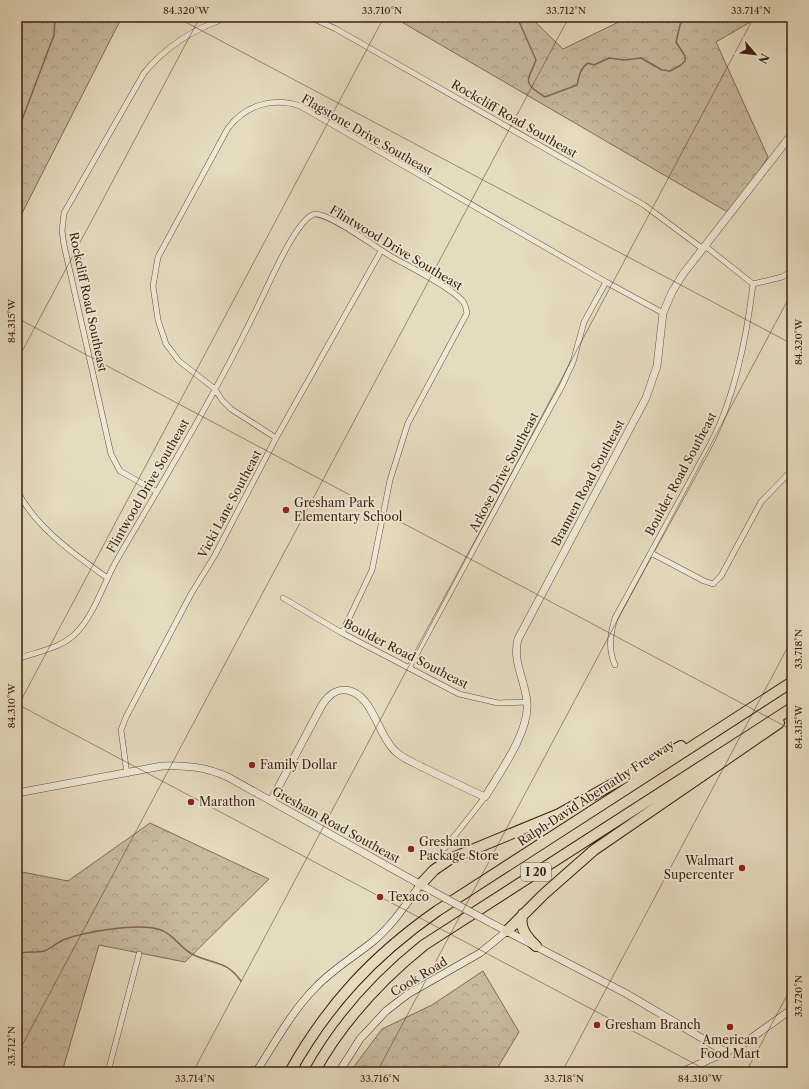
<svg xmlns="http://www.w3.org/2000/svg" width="809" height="1089" viewBox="0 0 809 1089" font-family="'Libre Caslon Text',serif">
<defs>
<pattern id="forest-crowns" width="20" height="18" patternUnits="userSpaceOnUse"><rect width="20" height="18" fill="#c8bba0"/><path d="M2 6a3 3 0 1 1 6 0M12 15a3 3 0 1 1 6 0" fill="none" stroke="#ada089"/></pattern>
</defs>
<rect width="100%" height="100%" fill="#e5dbbe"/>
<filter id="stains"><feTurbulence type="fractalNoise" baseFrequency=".005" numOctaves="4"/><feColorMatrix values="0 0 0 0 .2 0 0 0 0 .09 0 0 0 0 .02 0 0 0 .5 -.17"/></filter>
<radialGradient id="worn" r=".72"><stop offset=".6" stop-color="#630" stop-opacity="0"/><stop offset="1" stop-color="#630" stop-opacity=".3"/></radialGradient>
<path fill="url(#forest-crowns)" stroke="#826d58" d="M17,17H122L17,223Z
M393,17H530L563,49L629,17H759L716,42L768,157L731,214Z
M150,823L269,879L185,962L99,945L62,1072H17V871L68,881Z
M483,971L519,1032L495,1072H360L353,1068L382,1029L432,1005Z"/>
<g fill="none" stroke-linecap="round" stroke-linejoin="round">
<path stroke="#806955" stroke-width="1.5" d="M51,17H58
M517,17L536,60C528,81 521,82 545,97L577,85C579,77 580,68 588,63L594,65L609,58L625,60L641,58L662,70L670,71L681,65L685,61V56L676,42L682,17
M17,133L54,35L55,17
M17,954C26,951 35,953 44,951C51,949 56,943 63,940C83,932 137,923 158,929C173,933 179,947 192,954C213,965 225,959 241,981"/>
<g stroke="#674e3c" stroke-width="6">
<path id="minor" d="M310,17L336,29L644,205L703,249
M789,49L792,55
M705,246L753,284
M753,284L782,277L792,271
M276,438L231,409L222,400L215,389L179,361L166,344L158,320L153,286L158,257L228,128C246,105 272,97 300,106L606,282L663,313
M17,490C34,526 75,555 106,577
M157,492L120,471L111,454L64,245L62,231L64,213L144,73C167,45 195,28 229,17
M651,553L704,581L713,584L721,576L761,502L792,470
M283,598L342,633L459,694L498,703L527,702
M17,659C36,652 63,648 77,632C96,612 104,581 118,558C166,476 215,395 256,310C267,289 293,225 312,215C324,208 379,250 392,257C408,266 455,289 464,303C466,306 466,310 467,313L408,423L390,480L372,570L342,633
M615,665C608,649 610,635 615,618L712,441C735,395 747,335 753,284
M409,668L562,386L573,362L584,322L606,282
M127,774L121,730L126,717L191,594L215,555L276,438L381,251
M441,849L445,848L485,797
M108,1072L139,954"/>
</g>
<g stroke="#674e3c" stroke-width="8">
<path id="tertiary" d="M17,793L162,766C186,765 206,767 228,777L432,891
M271,801L322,705C329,694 340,686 353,692C373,700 379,736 395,751C403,759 415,763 424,768C445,778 465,788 485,797C500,772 530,731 527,702C525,680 512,661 518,639L646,398L657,366L663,313L672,292L683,274L792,134
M491,923L627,994L727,1053
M682,1072L743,1044L792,1009"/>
</g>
<g stroke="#3d1f10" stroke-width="8">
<path id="secondary" d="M256,1072C275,1043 291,1012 316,987C332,970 352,958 371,943C391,927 405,906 420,885
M339,1072L360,1039L386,1011L408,994L480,953L507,931"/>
</g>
<g stroke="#3d1f10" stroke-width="12">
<path id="motorway" d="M420,885L434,870L450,859L559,814L681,746
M523,914C518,926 527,938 536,946
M507,931L544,894L594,850L779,723
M290,1072C328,1004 373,956 437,911L792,682
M314,1072C342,1022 379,981 424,945L792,708"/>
</g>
<use href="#minor" stroke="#eee8d5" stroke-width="5"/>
<use href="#tertiary" stroke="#eee8d5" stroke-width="7"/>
<use href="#secondary" stroke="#eee8d5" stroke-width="7"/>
<use href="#motorway" stroke="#e5dbbe" stroke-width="10"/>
<g stroke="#674e3c" stroke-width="8" stroke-linecap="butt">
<path id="tertiary-bridge" d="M432,891L491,923"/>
</g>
<use href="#tertiary-bridge" stroke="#eee8d5" stroke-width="7"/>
</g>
<path fill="none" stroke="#3d1f10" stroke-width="1" stroke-opacity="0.45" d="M176,17L792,344M17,318L792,730M17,361L200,17M17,704L710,1072M17,708L384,17M17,1055L569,17M193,1072L754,17M377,1072L792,292M562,1072L792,639M746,1072L792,986"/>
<g fill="#8f2418" stroke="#eee8d5" stroke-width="1.5">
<circle cx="286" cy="510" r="4"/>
<circle cx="252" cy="765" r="4"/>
<circle cx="191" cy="802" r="4"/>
<circle cx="411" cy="849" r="4"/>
<circle cx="742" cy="868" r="4"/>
<circle cx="380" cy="897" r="4"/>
<circle cx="597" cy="1025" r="4"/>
<circle cx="730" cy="1027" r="4"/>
</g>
<g text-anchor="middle" stroke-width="3.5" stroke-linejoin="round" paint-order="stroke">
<rect fill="#eee8d5" stroke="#725b4b" stroke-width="1" x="521" y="863" width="30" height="18" rx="3"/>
<g font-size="11" font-weight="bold" fill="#3d1f10">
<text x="536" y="876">I 20</text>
</g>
<g font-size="12" fill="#3d1f10" stroke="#eee8d5">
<text transform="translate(514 119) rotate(30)" y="4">Rockcliff Road Southeast</text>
<text transform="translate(367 135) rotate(30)" y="4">Flagstone Drive Southeast</text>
<text transform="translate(396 248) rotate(31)" y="4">Flintwood Drive Southeast</text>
<text transform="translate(88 302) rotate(78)" y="4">Rockcliff Road Southeast</text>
<text transform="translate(504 472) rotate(-62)" y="4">Arkose Drive Southeast</text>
<text transform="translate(681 474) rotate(-62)" y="4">Boulder Road Southeast</text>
<text transform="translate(588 483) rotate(-62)" y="4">Brannen Road Southeast</text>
<text transform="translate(148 486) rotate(-60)" y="4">Flintwood Drive Southeast</text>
<text transform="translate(230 504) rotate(-62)" y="4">Vicki Lane Southeast</text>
<text transform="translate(406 654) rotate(27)" y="4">Boulder Road Southeast</text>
<text transform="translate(596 793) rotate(-33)" y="4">Ralph David Abernathy Freeway</text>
<text transform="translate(336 825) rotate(29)" y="4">Gresham Road Southeast</text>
<text transform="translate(419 977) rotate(-31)" y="4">Cook Road</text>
</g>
<g font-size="12" fill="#3d1f10" stroke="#eee8d5" text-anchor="start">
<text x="294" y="507">Gresham Park<tspan x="294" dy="14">Elementary School</tspan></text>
<text x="260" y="769">Family Dollar</text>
<text x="199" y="806">Marathon</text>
<text x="419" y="846">Gresham<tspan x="419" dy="14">Package Store</tspan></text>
<text x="734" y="865" text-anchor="end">Walmart<tspan x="734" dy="14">Supercenter</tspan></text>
<text x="388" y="901">Texaco</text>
<text x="605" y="1029">Gresham Branch</text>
<text x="730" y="1044" text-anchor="middle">American<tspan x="730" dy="14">Food Mart</tspan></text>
</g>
</g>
<rect width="809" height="1089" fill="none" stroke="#e5dbbe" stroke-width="44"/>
<g transform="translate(755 54) rotate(118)" stroke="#eee8d5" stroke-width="3" paint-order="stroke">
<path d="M0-3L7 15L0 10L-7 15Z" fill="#3d1f10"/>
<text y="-6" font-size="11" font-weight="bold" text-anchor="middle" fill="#3d1f10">N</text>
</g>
<rect x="22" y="22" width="765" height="1045" fill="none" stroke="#3d1f10" stroke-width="1.5"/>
<g font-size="10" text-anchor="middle" fill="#3d1f10">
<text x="186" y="14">84.320°W</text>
<text x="382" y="14">33.710°N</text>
<text x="566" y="14">33.712°N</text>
<text x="751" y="14">33.714°N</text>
<text transform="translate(11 321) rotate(-90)" y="4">84.315°W</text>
<text transform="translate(798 342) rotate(-90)" y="4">84.320°W</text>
<text transform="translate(798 649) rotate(-90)" y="4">33.718°N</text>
<text transform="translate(11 706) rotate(-90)" y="4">84.310°W</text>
<text transform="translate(798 727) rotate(-90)" y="4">84.315°W</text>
<text transform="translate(798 996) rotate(-90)" y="4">33.720°N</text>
<text transform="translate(11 1046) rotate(-90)" y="4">33.712°N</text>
<text x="195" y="1082">33.714°N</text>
<text x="380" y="1082">33.716°N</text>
<text x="564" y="1082">33.718°N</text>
<text x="700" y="1082">84.310°W</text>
</g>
<rect width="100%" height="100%" filter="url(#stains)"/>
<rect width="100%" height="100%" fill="url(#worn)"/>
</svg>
